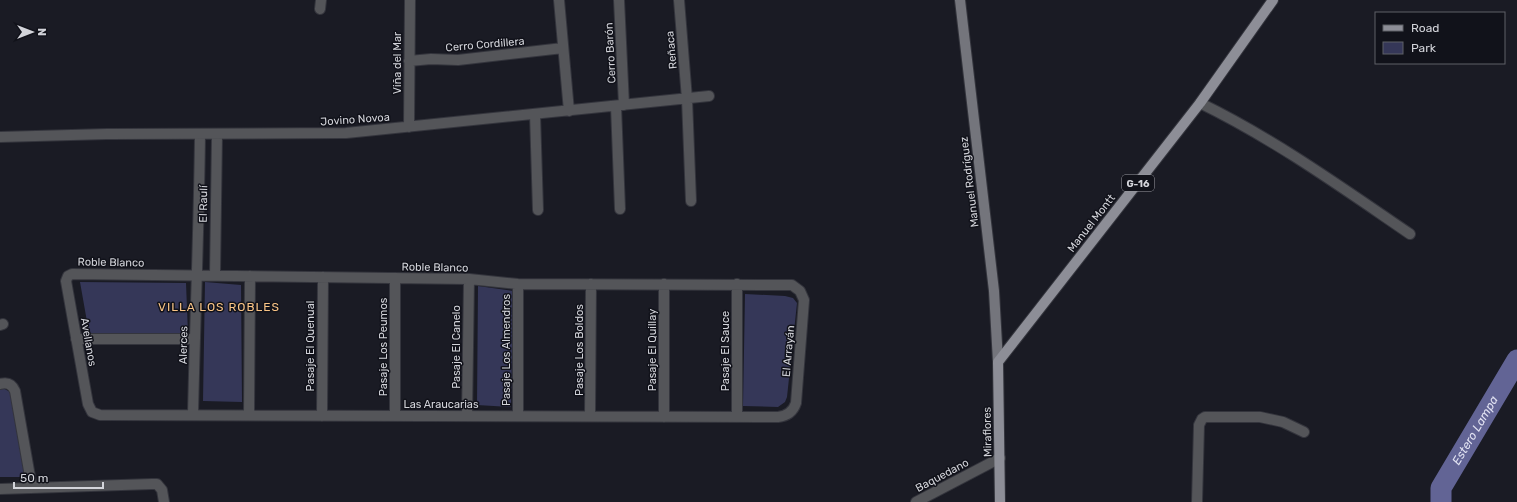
<svg xmlns="http://www.w3.org/2000/svg" width="1517" height="502" viewBox="0 0 1517 502" font-family="Rubik,sans-serif">
<rect width="100%" height="100%" fill="#1a1b24"/>
<path fill="#353758" d="M80,282L186,283L188,334L89,333Z
M205,282L241,285L242,402L203,401Z
M478,286L513,291L511,407L477,405Z
M745,294L785,296L793,298L797,303L787,397L785,402L778,407L743,406Z
M3,388L10,392L27,474L22,477H0V389Z"/>
<g fill="none" stroke-linecap="round" stroke-linejoin="round">
<path stroke="#626495" stroke-width="21" id="s1" d="M1441,502V488L1517,360"/>
<g stroke="#34353d" stroke-width="12">
<path id="minor" d="M559,0L569,111
M619,0L624,105
M679,0L687,99L691,201
M320,9L321,0
M409,61L431,59L458,60L563,48
M1200,103C1274,139 1341,187 1410,234
M616,106L620,209
M535,114L538,210
M409,127L410,0
M0,137L107,134L346,133L709,96
M72,274L469,279L518,284L792,285L800,291L804,300L796,403C793,412 787,416 778,417L100,415L92,412L88,404L66,281L68,276Z
M215,275L217,134
M0,325L3,324
M76,339H195
M0,384C7,382 12,384 15,391L32,488
M193,415C195,321 199,228 200,134
M249,415L250,276
M322,416L323,277
M395,416V278
M467,416L469,279
M518,416V284
M590,416L591,284
M664,417V284
M737,417V284
M0,489L152,484H157L162,490L164,502
M1197,502L1199,425L1202,419L1205,417H1260L1283,422L1304,432"/>
</g>
<g stroke="#34353d" stroke-width="12">
<path id="tertiary" d="M916,502L1000,458"/>
</g>
<g stroke="#34353d" stroke-width="12">
<path id="secondary" d="M960,0L994,291L998,362"/>
</g>
<g stroke="#34353d" stroke-width="12">
<path id="primary" d="M1000,502L998,362L1200,103L1273,0"/>
</g>
<use href="#minor" stroke="#545559" stroke-width="10"/>
<use href="#tertiary" stroke="#545559" stroke-width="10"/>
<use href="#secondary" stroke="#74757c" stroke-width="10"/>
<use href="#primary" stroke="#8d8e97" stroke-width="10"/>
</g>
<g text-anchor="middle" stroke-width="3" stroke-linejoin="round" paint-order="stroke">
<rect fill="#11121a" stroke="#999aa0" stroke-width="1" x="1122" y="175" width="32" height="16" rx="3"/>
<g font-size="10" font-weight="bold" fill="#d3d4da">
<text x="1138" y="187">G-16</text>
</g>
<g font-size="11" fill="#d3d4da" stroke="#11121a">
<text transform="translate(485 44) rotate(-5)" y="4">Cerro Cordillera</text>
<text transform="translate(671 50) rotate(-95)" y="4">Reñaca</text>
<text transform="translate(610 53) rotate(-93)" y="4">Cerro Barón</text>
<text transform="translate(397 63) rotate(-90)" y="4">Viña del Mar</text>
<text transform="translate(355 119) rotate(-4)" y="4">Jovino Novoa</text>
<text transform="translate(969 182) rotate(-97)" y="4">Manuel Rodríguez</text>
<text transform="translate(203 204) rotate(-89)" y="4">El Raulí</text>
<text transform="translate(1091 223) rotate(-52)" y="4">Manuel Montt</text>
<text transform="translate(111 262) rotate(1)" y="4">Roble Blanco</text>
<text transform="translate(435 267) rotate(1)" y="4">Roble Blanco</text>
<text transform="translate(89 342) rotate(80)" y="4">Avellanos</text>
<text transform="translate(183 345) rotate(-89)" y="4">Alerces</text>
<text transform="translate(310 346) rotate(-90)" y="4">Pasaje El Quenual</text>
<text transform="translate(383 347) rotate(-90)" y="4">Pasaje Los Peumos</text>
<text transform="translate(456 347) rotate(-90)" y="4">Pasaje El Canelo</text>
<text transform="translate(506 350) rotate(-90)" y="4">Pasaje Los Almendros</text>
<text transform="translate(579 350) rotate(-90)" y="4">Pasaje Los Boldos</text>
<text transform="translate(652 350) rotate(-90)" y="4">Pasaje El Quillay</text>
<text transform="translate(725 351) rotate(-90)" y="4">Pasaje El Sauce</text>
<text transform="translate(788 351) rotate(-85)" y="4">El Arrayán</text>
<text x="441" y="408">Las Araucarias</text>
<text transform="translate(987 432) rotate(-91)" y="4">Miraflores</text>
<text transform="translate(942 475) rotate(-28)" y="4">Baquedano</text>
</g>
<g font-size="12" letter-spacing="1" fill="#fac586" stroke="#11121a">
<text x="219" y="311">VILLA LOS ROBLES</text>
</g>
<g font-size="12" font-style="italic" fill="#e1e2f2" stroke="#11121a">
<text dy="4" stroke="none"><textPath href="#s1" startOffset="81">Estero Lampa</textPath></text>
</g>
</g>
<rect x="1375" y="12" width="130" height="52" fill="#11121a" stroke="#5f6067"/>
<rect x="1383" y="25" width="20" height="6" fill="#8d8e97" stroke="#5f6067"/>
<text x="1411" y="32" font-size="12" fill="#d3d4da">Road</text>
<rect x="1383" y="42" width="20" height="12" fill="#353758" stroke="#5f6067"/>
<text x="1411" y="52" font-size="12" fill="#d3d4da">Park</text>
<g transform="translate(32 32) rotate(90)" stroke="#11121a" stroke-width="3" paint-order="stroke">
<path d="M0-3L7 15L0 10L-7 15Z" fill="#d3d4da"/>
<text y="-6" font-size="11" font-weight="bold" text-anchor="middle" fill="#d3d4da">N</text>
</g>
<path d="M14 482v6h89v-6" fill="none" stroke="#d3d4da" stroke-width="2"/>
<text x="20" y="482" font-size="12" fill="#d3d4da" stroke="#11121a" stroke-width="3" paint-order="stroke">50 m</text>
</svg>
